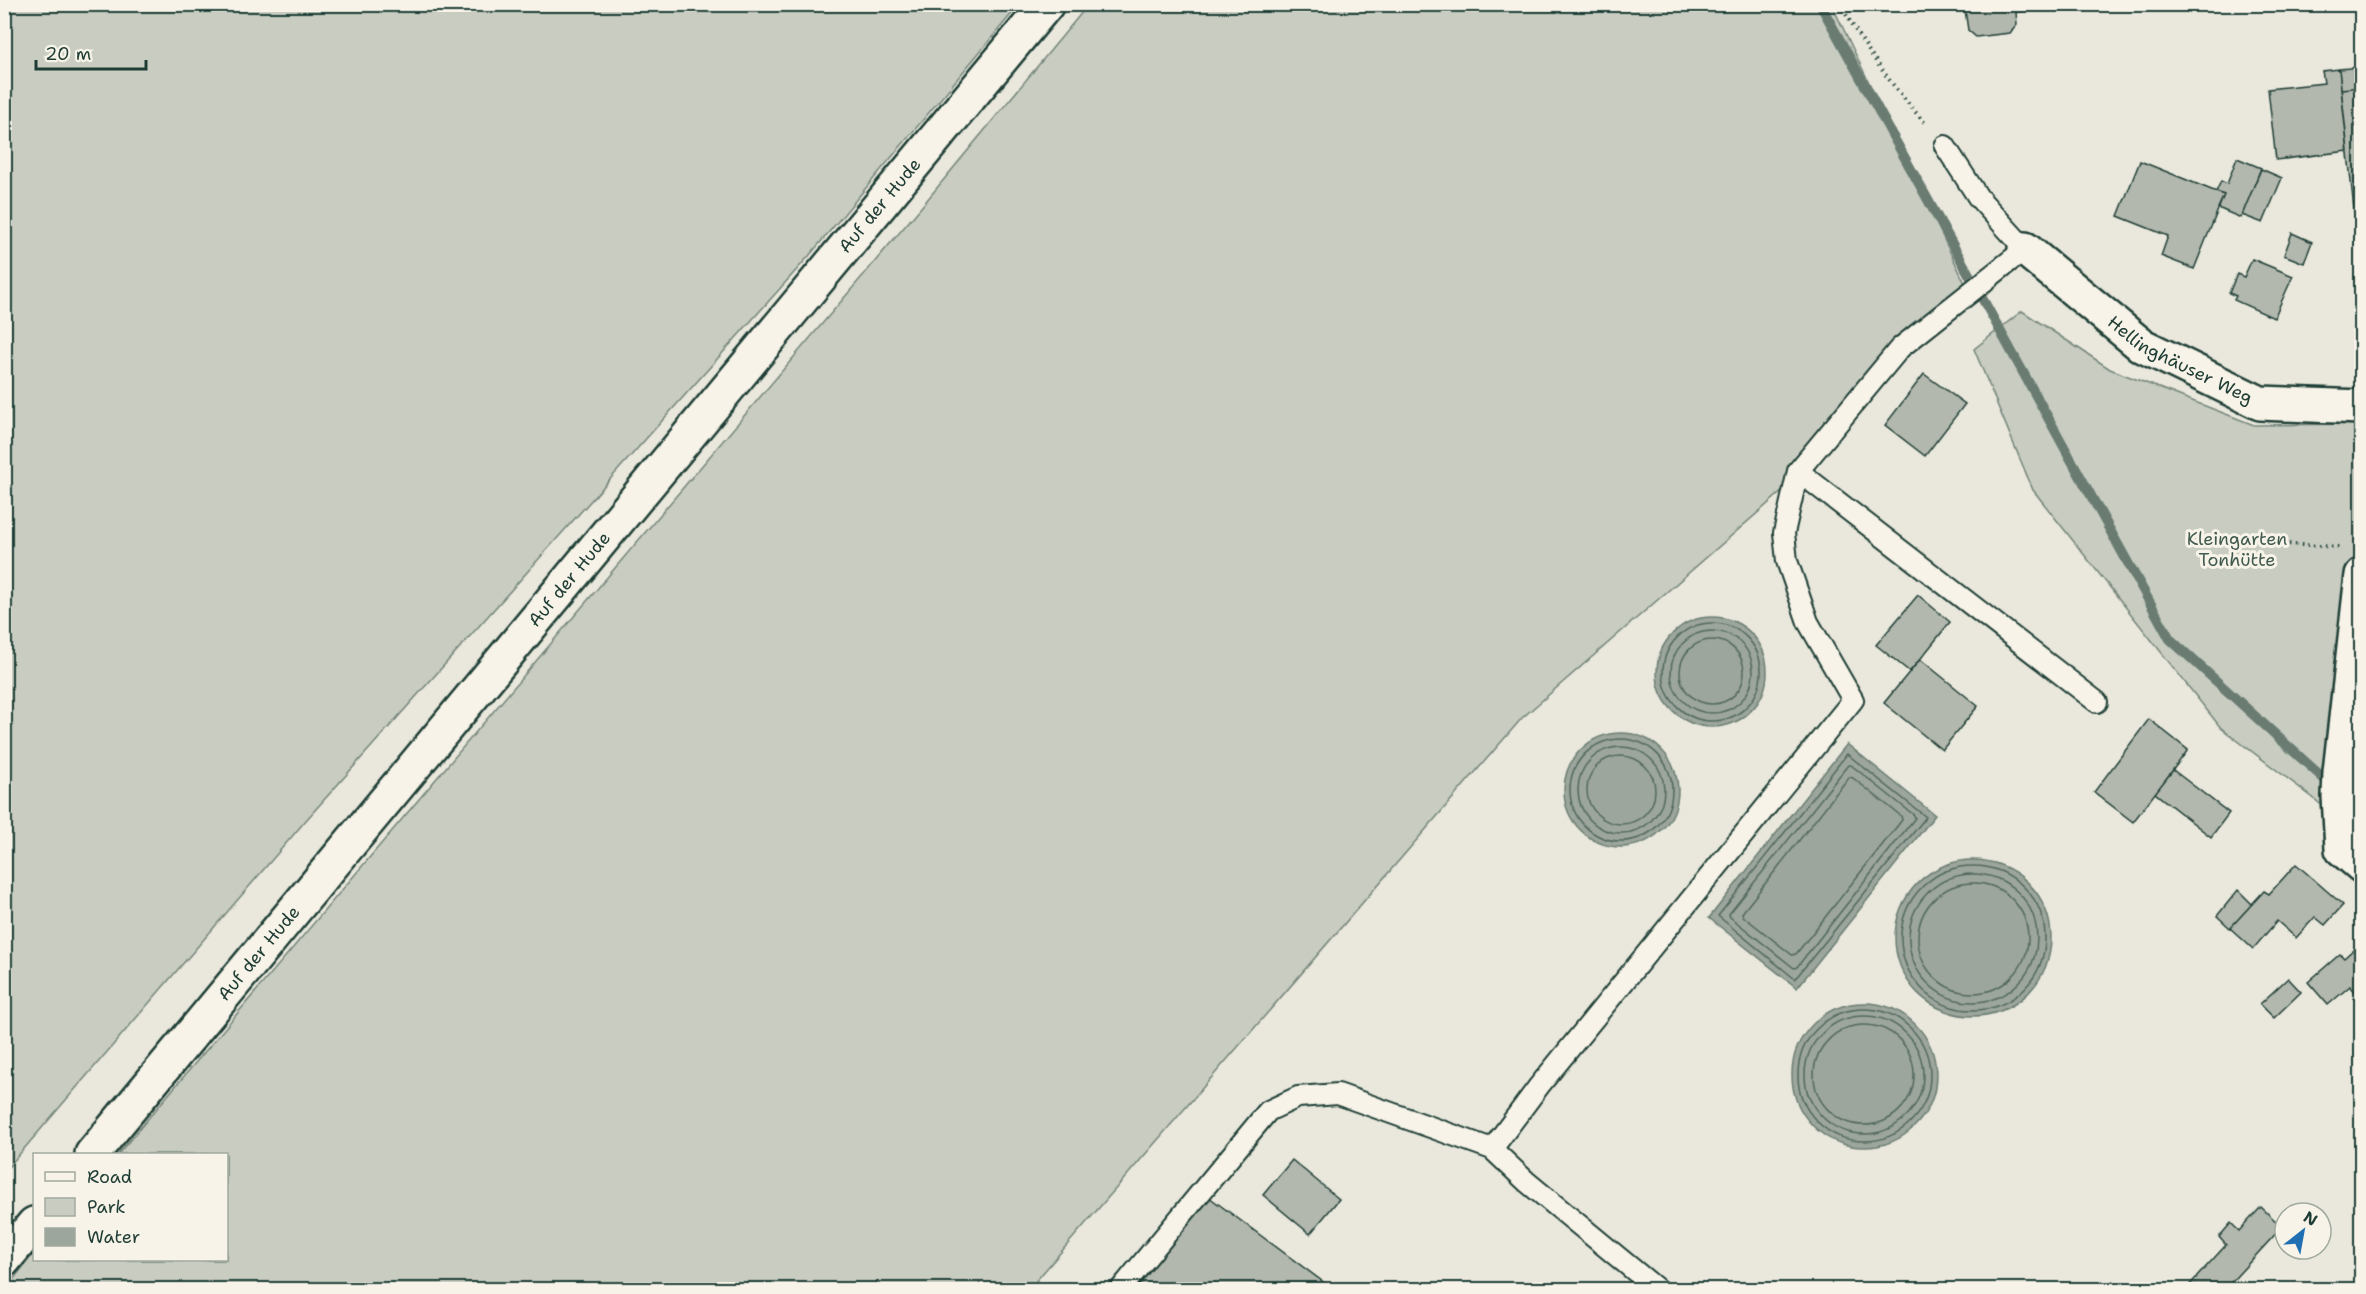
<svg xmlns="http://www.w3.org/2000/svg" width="2366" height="1294" viewBox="0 0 2366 1294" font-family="'Shantell Sans',sans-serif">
<rect width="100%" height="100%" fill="#eae8dd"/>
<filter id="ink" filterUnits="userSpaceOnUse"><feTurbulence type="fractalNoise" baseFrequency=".0167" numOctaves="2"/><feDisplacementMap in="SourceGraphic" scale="12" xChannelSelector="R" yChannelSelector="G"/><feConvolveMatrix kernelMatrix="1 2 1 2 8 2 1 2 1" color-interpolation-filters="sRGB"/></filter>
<g filter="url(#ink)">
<path fill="#c8ccc1" stroke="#74847a" stroke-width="1.5" d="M5,4L1019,5L809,256L307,819L5,1171Z
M1088,5H1832L1973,300L1906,354L1808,469L1522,718L1029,1289L5,1290L34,1253V1260H226V1154H118L922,206Z
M2022,311L2110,369L2254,425L2361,424V839L2312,797L2221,728L2033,490L1974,349Z"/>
<path fill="#9ca69c" stroke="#6a7c72" stroke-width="1.5" d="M1657 672a55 55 0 1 1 110 0a55 55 0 1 1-110 0Z
M1564 790a57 57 0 1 1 114 0a57 57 0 1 1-114 0Z
M1847,744L1935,815L1797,988L1709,918Z
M1895 938a78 78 0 1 1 156 0a78 78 0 1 1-156 0Z
M1792 1075a72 72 0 1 1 144 0a72 72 0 1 1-144 0Z"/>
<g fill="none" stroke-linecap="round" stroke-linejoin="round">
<path stroke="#51675e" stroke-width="1.5" d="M1663 672a49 49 0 1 1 98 0a49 49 0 1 1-98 0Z
M1671 672a41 41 0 1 1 82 0a41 41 0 1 1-82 0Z
M1680 672a32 32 0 1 1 64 0a32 32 0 1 1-64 0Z
M1570 790a51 51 0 1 1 102 0a51 51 0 1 1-102 0Z
M1578 790a43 43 0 1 1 86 0a43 43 0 1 1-86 0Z
M1847,754L1926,817L1795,979L1718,916Z
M1587 790a34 34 0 1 1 68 0a34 34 0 1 1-68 0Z
M1848,765H1851L1914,815L1915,818L1797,967L1794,968L1730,917L1729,914Z
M1849,777L1853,778L1901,816L1902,820L1796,954L1792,955L1743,916L1742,913Z
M1901 938a72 72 0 1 1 144 0a72 72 0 1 1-144 0Z
M1909 938a64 64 0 1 1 128 0a64 64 0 1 1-128 0Z
M1918 938a55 55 0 1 1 110 0a55 55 0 1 1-110 0Z
M1798 1075a66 66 0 1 1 132 0a66 66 0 1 1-132 0Z
M1805 1075a59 59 0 1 1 118 0a59 59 0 1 1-118 0Z
M1814 1075a50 50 0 1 1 100 0a50 50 0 1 1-100 0Z"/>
<path stroke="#6a7c72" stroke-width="10" d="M1820,4L2170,639L2332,786
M2346,798L2362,812"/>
</g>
<path fill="#b2b8ae" stroke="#1f3d34" stroke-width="1.5" d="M1954,4H2026L2027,11L2016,12L2017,25L2010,33L1976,37L1968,30L1965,10L1962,11Z
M2362,67V87L2341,89L2339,69Z
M2339,69L2348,151L2276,160L2268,89L2324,83L2322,71Z
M2362,87V237H2357L2341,89Z
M2237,158L2261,168L2241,218L2218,208L2224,195L2216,192L2221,181L2227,184Z
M2140,161L2224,195L2194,269L2161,256L2168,236L2118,216Z
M2261,169L2282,178L2263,223L2242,215Z
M2292,233L2312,242L2304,263L2284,255Z
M2357,237H2362V280Z
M2252,259L2293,276L2274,318L2234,300L2236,296L2229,293L2237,274L2244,277Z
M1924,374L1965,404L1925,456L1885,425Z
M1918,595L1950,622L1910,672L1876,645Z
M1920,659L1978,706L1942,750L1884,703Z
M2149,719L2188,750L2133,822L2094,792Z
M2173,770L2229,813L2211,837L2155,793Z
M2296,864L2343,905L2325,925L2315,917L2296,938L2277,921L2253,949L2230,928L2264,891L2269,894Z
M2238,890L2252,904L2230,928L2217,916Z
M2362,942V999L2350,986L2328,1005L2308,982L2340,954L2344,958Z
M2288,978L2301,992L2274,1018L2260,1004Z
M1292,1160L1339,1199L1310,1234L1263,1195Z
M1209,1197L1334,1290H1135Z
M2261,1207L2282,1227L2224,1290H2185L2226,1245L2219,1237L2231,1223L2239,1231Z"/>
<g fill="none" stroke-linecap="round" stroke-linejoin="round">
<g stroke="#1f3d34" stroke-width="24">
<path id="lane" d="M1798,471L2097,702
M1492,1149L1539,1086L1853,700L1808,622L1787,561L1784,533L1798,471L1900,348L2025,249L1978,197L1945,146
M1120,1290L1268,1111L1298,1097L1338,1094L1492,1149L1527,1182L1658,1290"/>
</g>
<g stroke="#1f3d34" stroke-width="38">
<g id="street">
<path id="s1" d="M2025,249L2141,345L2260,403L2362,407"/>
<path d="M2362,575L2340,772L2339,796L2342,849L2362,866"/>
<path id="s2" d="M92,1154L1047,4"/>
<path d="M4,1260L34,1224"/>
</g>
</g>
<path stroke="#1f3d34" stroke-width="4" stroke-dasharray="1.5 4.5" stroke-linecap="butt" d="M1840,4C1865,48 1893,88 1927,125
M2211,540L2339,547"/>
<use href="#lane" stroke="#f7f3e8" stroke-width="20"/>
<use href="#street" stroke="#f7f3e8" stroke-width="33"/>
</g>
</g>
<g text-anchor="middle" stroke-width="6" stroke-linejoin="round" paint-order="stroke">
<g font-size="18" fill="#1f3d34" stroke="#f7f3e8">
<text dy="6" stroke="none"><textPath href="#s2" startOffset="1233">Auf der Hude</textPath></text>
<text dy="6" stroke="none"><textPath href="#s1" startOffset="192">Hellinghäuser Weg</textPath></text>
<text dy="6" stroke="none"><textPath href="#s2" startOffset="747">Auf der Hude</textPath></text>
<text dy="6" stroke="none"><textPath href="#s2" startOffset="261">Auf der Hude</textPath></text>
</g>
<g font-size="18" fill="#415a50" stroke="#f7f3e8">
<text x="2237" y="545">Kleingarten<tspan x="2237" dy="21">Tonhütte</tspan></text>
</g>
</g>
<rect width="2366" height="1294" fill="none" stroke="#f7f3e8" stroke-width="24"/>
<rect x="12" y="12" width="2342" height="1270" fill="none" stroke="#1f3d34" stroke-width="2" filter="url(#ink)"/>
<rect x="33" y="1153" width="195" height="108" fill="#f7f3e8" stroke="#a1aaa0" stroke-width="1.5"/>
<rect x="45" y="1172" width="30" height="9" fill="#f7f3e8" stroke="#a1aaa0" stroke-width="1.5"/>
<text x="87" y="1183" font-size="18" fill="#1f3d34">Road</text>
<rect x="45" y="1198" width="30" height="18" fill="#c8ccc1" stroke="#a1aaa0" stroke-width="1.5"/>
<text x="87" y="1213" font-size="18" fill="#1f3d34">Park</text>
<rect x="45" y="1228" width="30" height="18" fill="#9ca69c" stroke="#a1aaa0" stroke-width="1.5"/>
<text x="87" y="1243" font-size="18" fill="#1f3d34">Water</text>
<g transform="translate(2303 1231) rotate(31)"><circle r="28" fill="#f7f3e8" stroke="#a1aaa0" stroke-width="1.5"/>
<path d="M0-4.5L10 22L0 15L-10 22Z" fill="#1f6fb2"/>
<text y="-9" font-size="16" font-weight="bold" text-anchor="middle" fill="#1f3d34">N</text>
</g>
<path d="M36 60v9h110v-9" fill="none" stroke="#1f3d34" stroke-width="3"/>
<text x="45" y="60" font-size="18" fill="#1f3d34" stroke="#f7f3e8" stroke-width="4.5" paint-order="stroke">20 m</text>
</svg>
